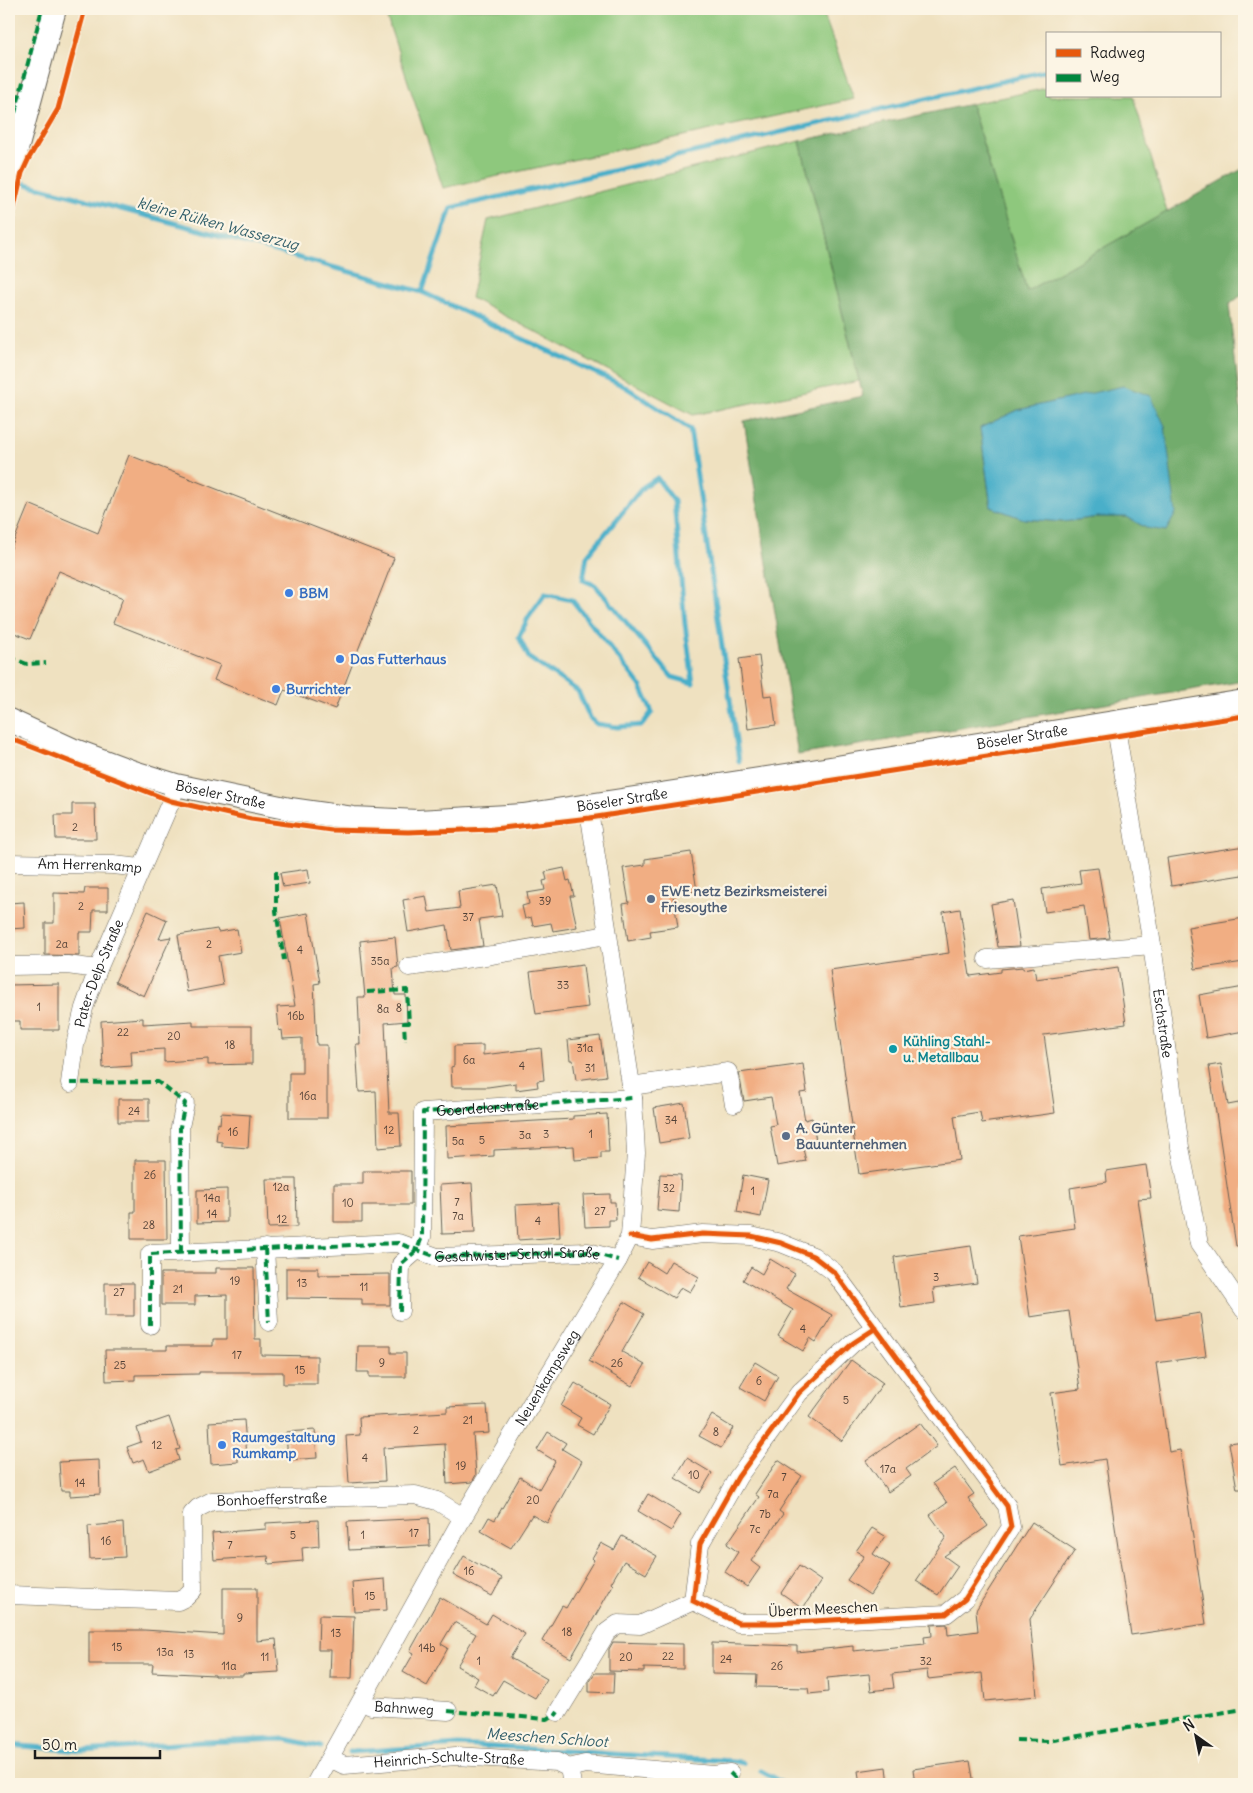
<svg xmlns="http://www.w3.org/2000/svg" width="1253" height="1793" viewBox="0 0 1253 1793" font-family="Delius,sans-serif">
<rect width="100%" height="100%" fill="#fcf5e5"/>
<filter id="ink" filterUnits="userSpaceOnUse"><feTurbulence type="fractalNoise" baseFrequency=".02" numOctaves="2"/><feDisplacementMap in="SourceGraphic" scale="10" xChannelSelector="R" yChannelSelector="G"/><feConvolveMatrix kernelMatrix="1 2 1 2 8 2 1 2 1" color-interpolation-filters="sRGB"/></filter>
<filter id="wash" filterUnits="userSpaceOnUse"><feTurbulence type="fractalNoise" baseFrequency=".0096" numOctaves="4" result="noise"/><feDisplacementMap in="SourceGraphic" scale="20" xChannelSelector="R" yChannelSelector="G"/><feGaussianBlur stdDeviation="1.12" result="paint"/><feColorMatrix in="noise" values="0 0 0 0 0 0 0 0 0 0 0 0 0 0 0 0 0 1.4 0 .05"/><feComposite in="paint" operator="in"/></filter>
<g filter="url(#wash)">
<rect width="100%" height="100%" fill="#efe1c0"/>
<path fill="#8ec87d" stroke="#55724c" d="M384,9H822L854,99L443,188Z
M1047,88V96H1133L1167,212L1027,291L971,104Z
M800,141L859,381L693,415L471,298L488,220Z"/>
<path fill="#72ac6c" stroke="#476444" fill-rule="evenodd" d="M971,104L1027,291L1244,168V293L1229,305L1244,440V681L798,755L744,421L863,396L800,141ZM1067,399L1146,528L1127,517H1098L1063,522L1025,519L991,507L980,428L1018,410Z"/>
<path fill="#4aafc9" stroke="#336672" d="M1123,386L1151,396L1165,426L1176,513L1166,531L1146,528L1127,517H1098L1063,522L1024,519L991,507L980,428L1018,410Z"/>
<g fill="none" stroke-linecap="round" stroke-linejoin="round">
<path stroke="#4aafc9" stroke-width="5" d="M15,181L189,227L422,292L624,386L690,429L739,761
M422,292L451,208L1047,71
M657,478L674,501L685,624L693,683L672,677L595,585L583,580L587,556L643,487Z
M545,594L572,600L640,685L652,712L642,725L617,727L597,724L590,718L578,691L529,658L519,637L528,618Z
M9,1745L83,1751L200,1742L285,1739L321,1747
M350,1752L459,1745L734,1761L743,1763
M761,1771L784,1784"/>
</g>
<g id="blocks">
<path fill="#f1ae83" d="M129,455L394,558L335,709L284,690L278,705L214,680L220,665L113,623L123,598L59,571L30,639L9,631V553L29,504L98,533Z
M759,656L764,696L772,695L776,725L748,729L739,659Z
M72,804H95L96,839H56L55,815H72Z
M1238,847H1244V872H1242V875L1171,886L1167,858Z
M691,852L697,891L673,895L678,927L650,931L651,937L628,941L623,904L629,903L623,868L645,865V859Z
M564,868L567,881L570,880L574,896H570L577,927L553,931L551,923L533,926L531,917L525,919L522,906L529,904L527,893L545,890L543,881L547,880L545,872Z
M1098,868L1110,938L1089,940L1084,906L1045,912L1042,889L1081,883L1079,870Z
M308,869L310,883L283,887L280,873Z
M497,885L502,916L479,919L483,946L451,950L447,925L408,932L403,900L426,896L429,912L460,908L458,891Z
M85,888H108V910H93L92,932H79V956L45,955V923H54V893L84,894Z
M1013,900L1020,946L998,947L991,904Z
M24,902L25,928L9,929V903Z
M960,909L970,976L1001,972V969L1023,967V969L1034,967L1036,979L1118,967L1126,1024L1044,1035L1055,1113L982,1123L980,1112L954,1116L960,1160L859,1174L830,970L949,953L943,912Z
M148,911L167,920L159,939L171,937L144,996L115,982Z
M308,913L320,983L314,984L317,1045H327V1118H289V1073H302V1038L283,1039L282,1030L279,1031L277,1007L295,1006L280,918Z
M1244,918V962L1195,969L1188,927Z
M217,929L218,932L237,929L241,952L218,956L223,985L187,992L178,935Z
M395,937L398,967L393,968L395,995H406L407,1021L385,1023L389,1113H399L401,1146L378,1148L376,1091L359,1092L356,1044H360L358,997H365L360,941Z
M583,965L588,1007L536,1014L530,972Z
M59,984V1030H20V1021H9V985Z
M1244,987V1031L1206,1038L1199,995Z
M143,1018V1024L193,1021V1026H252V1064L208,1065V1059L164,1062V1049L131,1051L132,1066L103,1068L101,1021Z
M600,1036L606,1076L576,1080L573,1060H570L568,1040Z
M483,1045V1055L541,1048L544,1080L537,1081L538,1087L516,1090V1083L488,1087H452L451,1067L454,1066V1046Z
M803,1064L807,1092L800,1093L805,1120L812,1118L817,1146L803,1149L806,1161L777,1166L770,1126L776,1125L771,1097L744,1101L739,1073Z
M1221,1064L1228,1105L1244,1102V1245L1236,1246L1209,1066Z
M118,1099H149V1122H118Z
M684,1103L689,1138L659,1143L654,1108Z
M221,1113L250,1115L248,1148L222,1146V1142L216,1141L218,1123L220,1124Z
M607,1114L609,1152H601V1158L575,1160L574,1146L494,1150V1156L447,1159L446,1126L573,1119V1116Z
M135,1160H166L167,1239H131V1212H135Z
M1146,1165L1151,1198L1138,1199L1156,1320L1200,1313L1206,1356L1156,1363L1169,1452L1180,1450L1206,1624L1131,1635L1105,1459L1062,1466L1051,1393L1080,1389L1069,1311L1030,1317L1018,1236L1075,1228L1070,1188L1107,1182L1106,1171Z
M363,1171H411V1205H362V1222H334V1184H363Z
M660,1174L681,1175L679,1212L657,1210Z
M743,1175L768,1180L761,1217L737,1212Z
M266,1179H296L297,1227L268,1228Z
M472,1183L475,1233L442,1234L440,1185Z
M227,1189V1222L197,1223V1190Z
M610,1194V1202H615L616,1220H609V1226L585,1227L583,1195Z
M558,1203L560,1237L518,1240L516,1205Z
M971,1246L977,1283L933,1289L935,1303L901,1308L894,1257Z
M770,1259L795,1274L786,1289L832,1315L816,1342L810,1338L803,1351L778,1336L793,1310L743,1280L751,1267L762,1274Z
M671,1261L699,1277L690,1292L681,1287L674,1298L638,1277L647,1262L664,1273Z
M216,1268H254L255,1339H261V1355L317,1356V1384H283V1372H199V1374L135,1375V1380L106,1381L105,1350H167V1346H213V1339H227V1295L195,1296V1305H161V1273H216Z
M286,1268H318V1275L390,1274V1305H362V1299L286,1298Z
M105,1283H134V1316H105Z
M624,1302L644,1314L622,1352L645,1365L632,1386L589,1361Z
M358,1346H391V1353H406V1377H369V1372H357Z
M851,1360L883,1383L842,1441L809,1417Z
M755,1362L778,1376L764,1401L740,1387Z
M575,1383L610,1404L593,1434L577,1425L581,1418L561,1406Z
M487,1405L489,1433L473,1434L476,1475L472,1482L447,1484L445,1444L383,1448L385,1481L349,1483L346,1436L360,1435L359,1417L447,1412V1407Z
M712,1415L733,1428L721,1448L699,1436Z
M169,1417L180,1449L176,1450L179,1460L149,1471L144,1459L133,1463L127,1447L141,1442L137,1428Z
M244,1420L247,1456L238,1457V1462L211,1464L209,1422Z
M920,1423L937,1446L906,1469L911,1476L888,1492L866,1461Z
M315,1430L317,1458L288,1460L286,1432Z
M548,1432L566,1443L562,1449L582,1461L547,1523L532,1515L511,1548L481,1531L489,1517L495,1520L520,1477L539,1489L555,1461L537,1450Z
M1244,1441V1489H1237L1229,1443Z
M687,1458L712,1473L700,1493L675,1478Z
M99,1460L100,1494L70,1496V1491H61L59,1462Z
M778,1460L802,1476L779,1511L783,1514L751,1561L760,1568L747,1587L725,1572L738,1552L727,1544L759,1497L755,1494Z
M955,1468L974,1494L968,1498L988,1526L944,1556L958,1566L938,1595L916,1581L946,1537L930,1515L947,1503L933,1483Z
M648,1494L681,1514L671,1531L638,1511Z
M429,1518L430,1546L349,1550L347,1522Z
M318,1520L319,1546L302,1548L303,1561L269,1564L268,1556L214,1560L212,1533L266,1529V1523Z
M1032,1522L1075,1550L1030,1619L1037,1696L985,1701L982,1673L928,1679L927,1670L892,1674L894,1688L871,1691L869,1674L827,1678L828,1692L809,1694L808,1688L756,1687L757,1675L712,1674V1643L797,1646V1652L853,1646V1651L925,1644L924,1637L932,1636L931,1625L947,1624L948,1635L978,1631L976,1610Z
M123,1523L125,1557L90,1559L88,1526Z
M872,1528L885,1536L873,1554L890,1565L870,1595L847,1580L864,1556L856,1551Z
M622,1536L657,1556L646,1574L624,1561L611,1583L613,1585L571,1658L542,1641L562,1606L566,1608L594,1560L592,1558L601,1543L614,1550Z
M464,1556L502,1578L492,1596L453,1575Z
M799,1566L821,1581L803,1608L781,1593Z
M385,1579L387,1610L354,1612L352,1582Z
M223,1588H257V1641L276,1639L279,1672L243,1674V1676H215V1675L152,1672L153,1664H89V1630H144L223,1635Z
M440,1597L486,1624L492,1614L525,1634L510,1658L547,1679L535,1698L503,1680L493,1696L474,1685L478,1678L457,1666L476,1634L454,1622L441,1644L448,1648L427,1686L403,1672L414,1653L410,1651Z
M319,1615L354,1616L352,1678H330L331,1650H318Z
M613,1642L683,1644V1669L644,1668V1672L609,1671V1649Z
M595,1673H614L613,1693L589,1692V1681Z
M970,1761L974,1784H915L913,1769Z
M886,1767L888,1784H860L858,1771Z"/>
</g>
</g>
<g filter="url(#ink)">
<use href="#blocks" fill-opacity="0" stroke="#666155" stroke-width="1"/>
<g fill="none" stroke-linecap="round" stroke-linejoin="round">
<g stroke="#666155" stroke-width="19">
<g id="minor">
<path id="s1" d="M1115,722L1152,945L1180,1147L1199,1244L1244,1310"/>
<path id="s2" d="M9,863L113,865L141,868"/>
<path d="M987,959L1152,945"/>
<path d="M9,966L67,965L98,969"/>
<path d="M409,967L492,955L607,935"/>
<path id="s3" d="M70,1083L75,1045L84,1008L98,969L171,801L176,785"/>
<path d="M631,1086L728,1072L734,1104"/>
<path d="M630,1236L652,1240L703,1234L751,1236L781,1243L813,1256L834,1272L1007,1506L1011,1527L965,1599L946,1614L775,1623H738L693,1601L700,1544L738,1477L799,1393L853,1343L876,1328"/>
<path d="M265,1248L269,1322"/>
<path d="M181,1252L180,1127L185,1103"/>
<path d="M400,1311L401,1264L417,1250L422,1237L423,1112L633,1098"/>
<path d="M150,1325V1254L398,1243L437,1257L588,1252L618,1260"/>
<path id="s4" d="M9,1595L178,1601L186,1597L193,1590L192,1514L198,1508L212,1501L415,1495L437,1501L463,1517"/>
<path id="s5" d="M361,1702L371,1706L448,1711"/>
<path d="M558,1712L607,1632L618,1624L640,1625L693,1601"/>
<path id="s6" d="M330,1758L344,1765L456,1756L557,1762L569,1768L572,1784"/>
<path d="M569,1768L585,1764L713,1775L730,1773"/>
<path id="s7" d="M315,1784L463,1517L618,1260L630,1236L636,1153L633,1098L588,804"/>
</g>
</g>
<g stroke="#666155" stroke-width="24">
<g id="major">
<path d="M9,179L55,9"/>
<path id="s8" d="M9,720L72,749L134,772L176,785L290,809L353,818L418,821L523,815L799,773L1244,701"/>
</g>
</g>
<path stroke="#666155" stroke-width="3" stroke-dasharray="4 4" stroke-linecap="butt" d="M42,135L58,109L85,9
M9,229L16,196"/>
<use href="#minor" stroke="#fff" stroke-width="18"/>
<use href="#major" stroke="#fff" stroke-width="22"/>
<g stroke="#00873e" stroke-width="4" stroke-dasharray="8 4" stroke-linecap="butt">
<path d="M9,136L42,9"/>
<path d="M9,657L27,664L46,663"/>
<path d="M276,871V911L284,960"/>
<path d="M367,992L407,990L409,1023H404L405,1041"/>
<path d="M70,1083L158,1082L185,1103L180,1127L181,1252"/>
<path d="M265,1248L269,1322"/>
<path id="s9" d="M400,1311L401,1264L417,1250L422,1237L423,1112L633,1098"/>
<path id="s10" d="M150,1325V1254L398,1243L437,1257L588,1252L618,1260"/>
<path d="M448,1711L546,1719L555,1716L558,1712"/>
<path d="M1016,1740L1048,1741L1244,1709"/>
<path d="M730,1773L738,1781L748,1784"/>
</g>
<g stroke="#fcf5e5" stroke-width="8">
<path id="cycleway" d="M9,229L22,173L29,158L58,109L85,9
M9,738L171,801L251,819L331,830L408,832L493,829L590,818L1244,716
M630,1236L652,1240L703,1234L751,1236L781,1243L813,1256L834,1272L1007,1506L1011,1527L965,1599L946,1614L775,1623H738L693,1601L700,1544L738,1477L799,1393L853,1343L876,1328"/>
</g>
<use href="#cycleway" stroke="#e8590c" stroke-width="5"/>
</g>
</g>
<g fill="#3f7fe0" stroke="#fcf5e5" stroke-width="2">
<circle cx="289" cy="593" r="5"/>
<circle cx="340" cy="659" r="5"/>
<circle cx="276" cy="689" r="5"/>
<circle cx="222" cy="1445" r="5"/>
</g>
<g fill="#5c6f8a" stroke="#fcf5e5" stroke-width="2">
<circle cx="651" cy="899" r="5"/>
<circle cx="786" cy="1136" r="5"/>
</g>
<circle fill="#0f9aa8" stroke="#fcf5e5" stroke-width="2" cx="893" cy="1049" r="5"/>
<g text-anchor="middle" stroke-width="4.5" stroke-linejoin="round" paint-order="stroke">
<g font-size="11" fill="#514036">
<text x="75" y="831">2</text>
<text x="545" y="905">39</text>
<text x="81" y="910">2</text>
<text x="468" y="921">37</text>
<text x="62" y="948">2a</text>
<text x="209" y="948">2</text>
<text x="300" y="954">4</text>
<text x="380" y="965">35a</text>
<text x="563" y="989">33</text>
<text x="39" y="1011">1</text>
<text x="399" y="1012">8</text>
<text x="383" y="1013">8a</text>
<text x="296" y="1020">16b</text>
<text x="123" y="1036">22</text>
<text x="174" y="1040">20</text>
<text x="230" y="1049">18</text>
<text x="585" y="1052">31a</text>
<text x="469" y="1064">6a</text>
<text x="522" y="1070">4</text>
<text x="590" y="1072">31</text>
<text x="308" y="1100">16a</text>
<text x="134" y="1115">24</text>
<text x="671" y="1124">34</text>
<text x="389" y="1134">12</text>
<text x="233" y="1136">16</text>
<text x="546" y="1138">3</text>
<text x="591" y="1138">1</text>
<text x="525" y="1139">3a</text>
<text x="482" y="1144">5</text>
<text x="458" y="1145">5a</text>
<text x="150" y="1179">26</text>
<text x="281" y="1191">12a</text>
<text x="669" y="1192">32</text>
<text x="753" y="1195">1</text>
<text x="212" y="1202">14a</text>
<text x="457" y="1206">7</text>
<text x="348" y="1207">10</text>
<text x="600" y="1215">27</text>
<text x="212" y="1218">14</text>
<text x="458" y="1220">7a</text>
<text x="282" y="1223">12</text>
<text x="538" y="1225">4</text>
<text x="149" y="1229">28</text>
<text x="936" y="1281">3</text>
<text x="235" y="1285">19</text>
<text x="302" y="1287">13</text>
<text x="364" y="1291">11</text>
<text x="178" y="1293">21</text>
<text x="119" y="1296">27</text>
<text x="803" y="1333">4</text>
<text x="237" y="1359">17</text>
<text x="382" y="1367">9</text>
<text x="617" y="1367">26</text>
<text x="120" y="1369">25</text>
<text x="300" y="1374">15</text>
<text x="759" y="1385">6</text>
<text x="846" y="1404">5</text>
<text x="468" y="1424">21</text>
<text x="416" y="1434">2</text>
<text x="716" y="1436">8</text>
<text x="157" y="1449">12</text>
<text x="365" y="1462">4</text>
<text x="461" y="1470">19</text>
<text x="888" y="1473">17a</text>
<text x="694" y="1479">10</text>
<text x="784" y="1481">7</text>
<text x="80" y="1487">14</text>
<text x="773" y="1498">7a</text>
<text x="533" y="1504">20</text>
<text x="765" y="1518">7b</text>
<text x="755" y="1533">7c</text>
<text x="414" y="1537">17</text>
<text x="293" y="1539">5</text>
<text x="363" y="1539">1</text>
<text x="106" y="1545">16</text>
<text x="230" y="1549">7</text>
<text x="469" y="1575">16</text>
<text x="370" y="1600">15</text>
<text x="240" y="1622">9</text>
<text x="567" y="1636">18</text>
<text x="336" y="1637">13</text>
<text x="117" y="1651">15</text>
<text x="427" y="1652">14b</text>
<text x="165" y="1656">13a</text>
<text x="189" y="1658">13</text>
<text x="668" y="1660">22</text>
<text x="265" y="1661">11</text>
<text x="626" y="1661">20</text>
<text x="726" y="1663">24</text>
<text x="479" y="1665">1</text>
<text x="926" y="1665">32</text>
<text x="229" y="1670">11a</text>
<text x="777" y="1670">26</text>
</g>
<g font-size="14" font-weight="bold" fill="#366cbe" stroke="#fcf5e5" text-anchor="start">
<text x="299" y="598">BBM</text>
<text x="350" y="664">Das Futterhaus</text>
<text x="286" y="694">Burrichter</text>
<text x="232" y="1442">Raumgestaltung<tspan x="232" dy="16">Rumkamp</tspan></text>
</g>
<g font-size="14" fill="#1c1c1c" stroke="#fcf5e5">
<text dy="5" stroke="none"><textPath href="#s8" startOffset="1035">Böseler Straße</textPath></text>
<text dy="5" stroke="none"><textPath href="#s8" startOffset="225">Böseler Straße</textPath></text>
<text dy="5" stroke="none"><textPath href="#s8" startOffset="630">Böseler Straße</textPath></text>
<text dy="5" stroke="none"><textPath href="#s2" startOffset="81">Am Herrenkamp</textPath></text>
<text dy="5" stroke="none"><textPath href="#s3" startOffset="114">Pater-Delp-Straße</textPath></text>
<text dy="5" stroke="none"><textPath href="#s1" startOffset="305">Eschstraße</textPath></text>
<text dy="5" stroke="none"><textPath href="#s9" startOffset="272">Goerdelerstraße</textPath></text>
<text dy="5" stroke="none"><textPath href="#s10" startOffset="441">Geschwister-Scholl-Straße</textPath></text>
<text dy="5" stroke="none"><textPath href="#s7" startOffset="468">Neuenkampsweg</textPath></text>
<text dy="5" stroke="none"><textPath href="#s4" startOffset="348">Bonhoefferstraße</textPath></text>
<text transform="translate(823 1609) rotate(-3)" y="5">Überm Meeschen</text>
<text dy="5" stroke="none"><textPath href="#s5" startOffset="44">Bahnweg</textPath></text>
<text dy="5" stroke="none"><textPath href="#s6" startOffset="121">Heinrich-Schulte-Straße</textPath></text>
</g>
<g font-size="14" font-weight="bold" fill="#4e5e75" stroke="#fcf5e5" text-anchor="start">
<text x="661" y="896">EWE netz Bezirksmeisterei<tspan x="661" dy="16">Friesoythe</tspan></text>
<text x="796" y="1133">A. Günter<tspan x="796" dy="16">Bauunternehmen</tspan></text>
</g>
<g font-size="14" font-weight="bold" fill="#0d838f" stroke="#fcf5e5" text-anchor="start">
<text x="903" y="1046">Kühling Stahl-<tspan x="903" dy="16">u. Metallbau</tspan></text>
</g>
<g font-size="15" font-style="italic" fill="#315e6a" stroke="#fcf5e5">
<text transform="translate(218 224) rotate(15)" y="5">kleine Rülken Wasserzug</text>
<text transform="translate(547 1738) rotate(4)" y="5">Meeschen Schloot</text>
</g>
</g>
<rect width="1253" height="1793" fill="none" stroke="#fcf5e5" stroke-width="30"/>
<rect x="1046" y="32" width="175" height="65" fill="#fcf5e5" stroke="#a29e95"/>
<rect x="1056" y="49" width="25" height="8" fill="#e8590c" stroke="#a29e95"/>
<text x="1090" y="58" font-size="15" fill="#1c1c1c">Radweg</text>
<rect x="1056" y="74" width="25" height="8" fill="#00873e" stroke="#a29e95"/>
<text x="1090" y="82" font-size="15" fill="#1c1c1c">Weg</text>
<g transform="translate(1196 1736) rotate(327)" stroke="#fcf5e5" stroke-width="4" paint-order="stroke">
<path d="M0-4L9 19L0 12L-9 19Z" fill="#1c1c1c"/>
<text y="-8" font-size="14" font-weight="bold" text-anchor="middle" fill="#1c1c1c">N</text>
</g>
<path d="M35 1750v8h125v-8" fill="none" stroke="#1c1c1c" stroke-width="2.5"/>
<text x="42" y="1750" font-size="15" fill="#1c1c1c" stroke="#fcf5e5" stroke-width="4" paint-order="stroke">50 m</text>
</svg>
